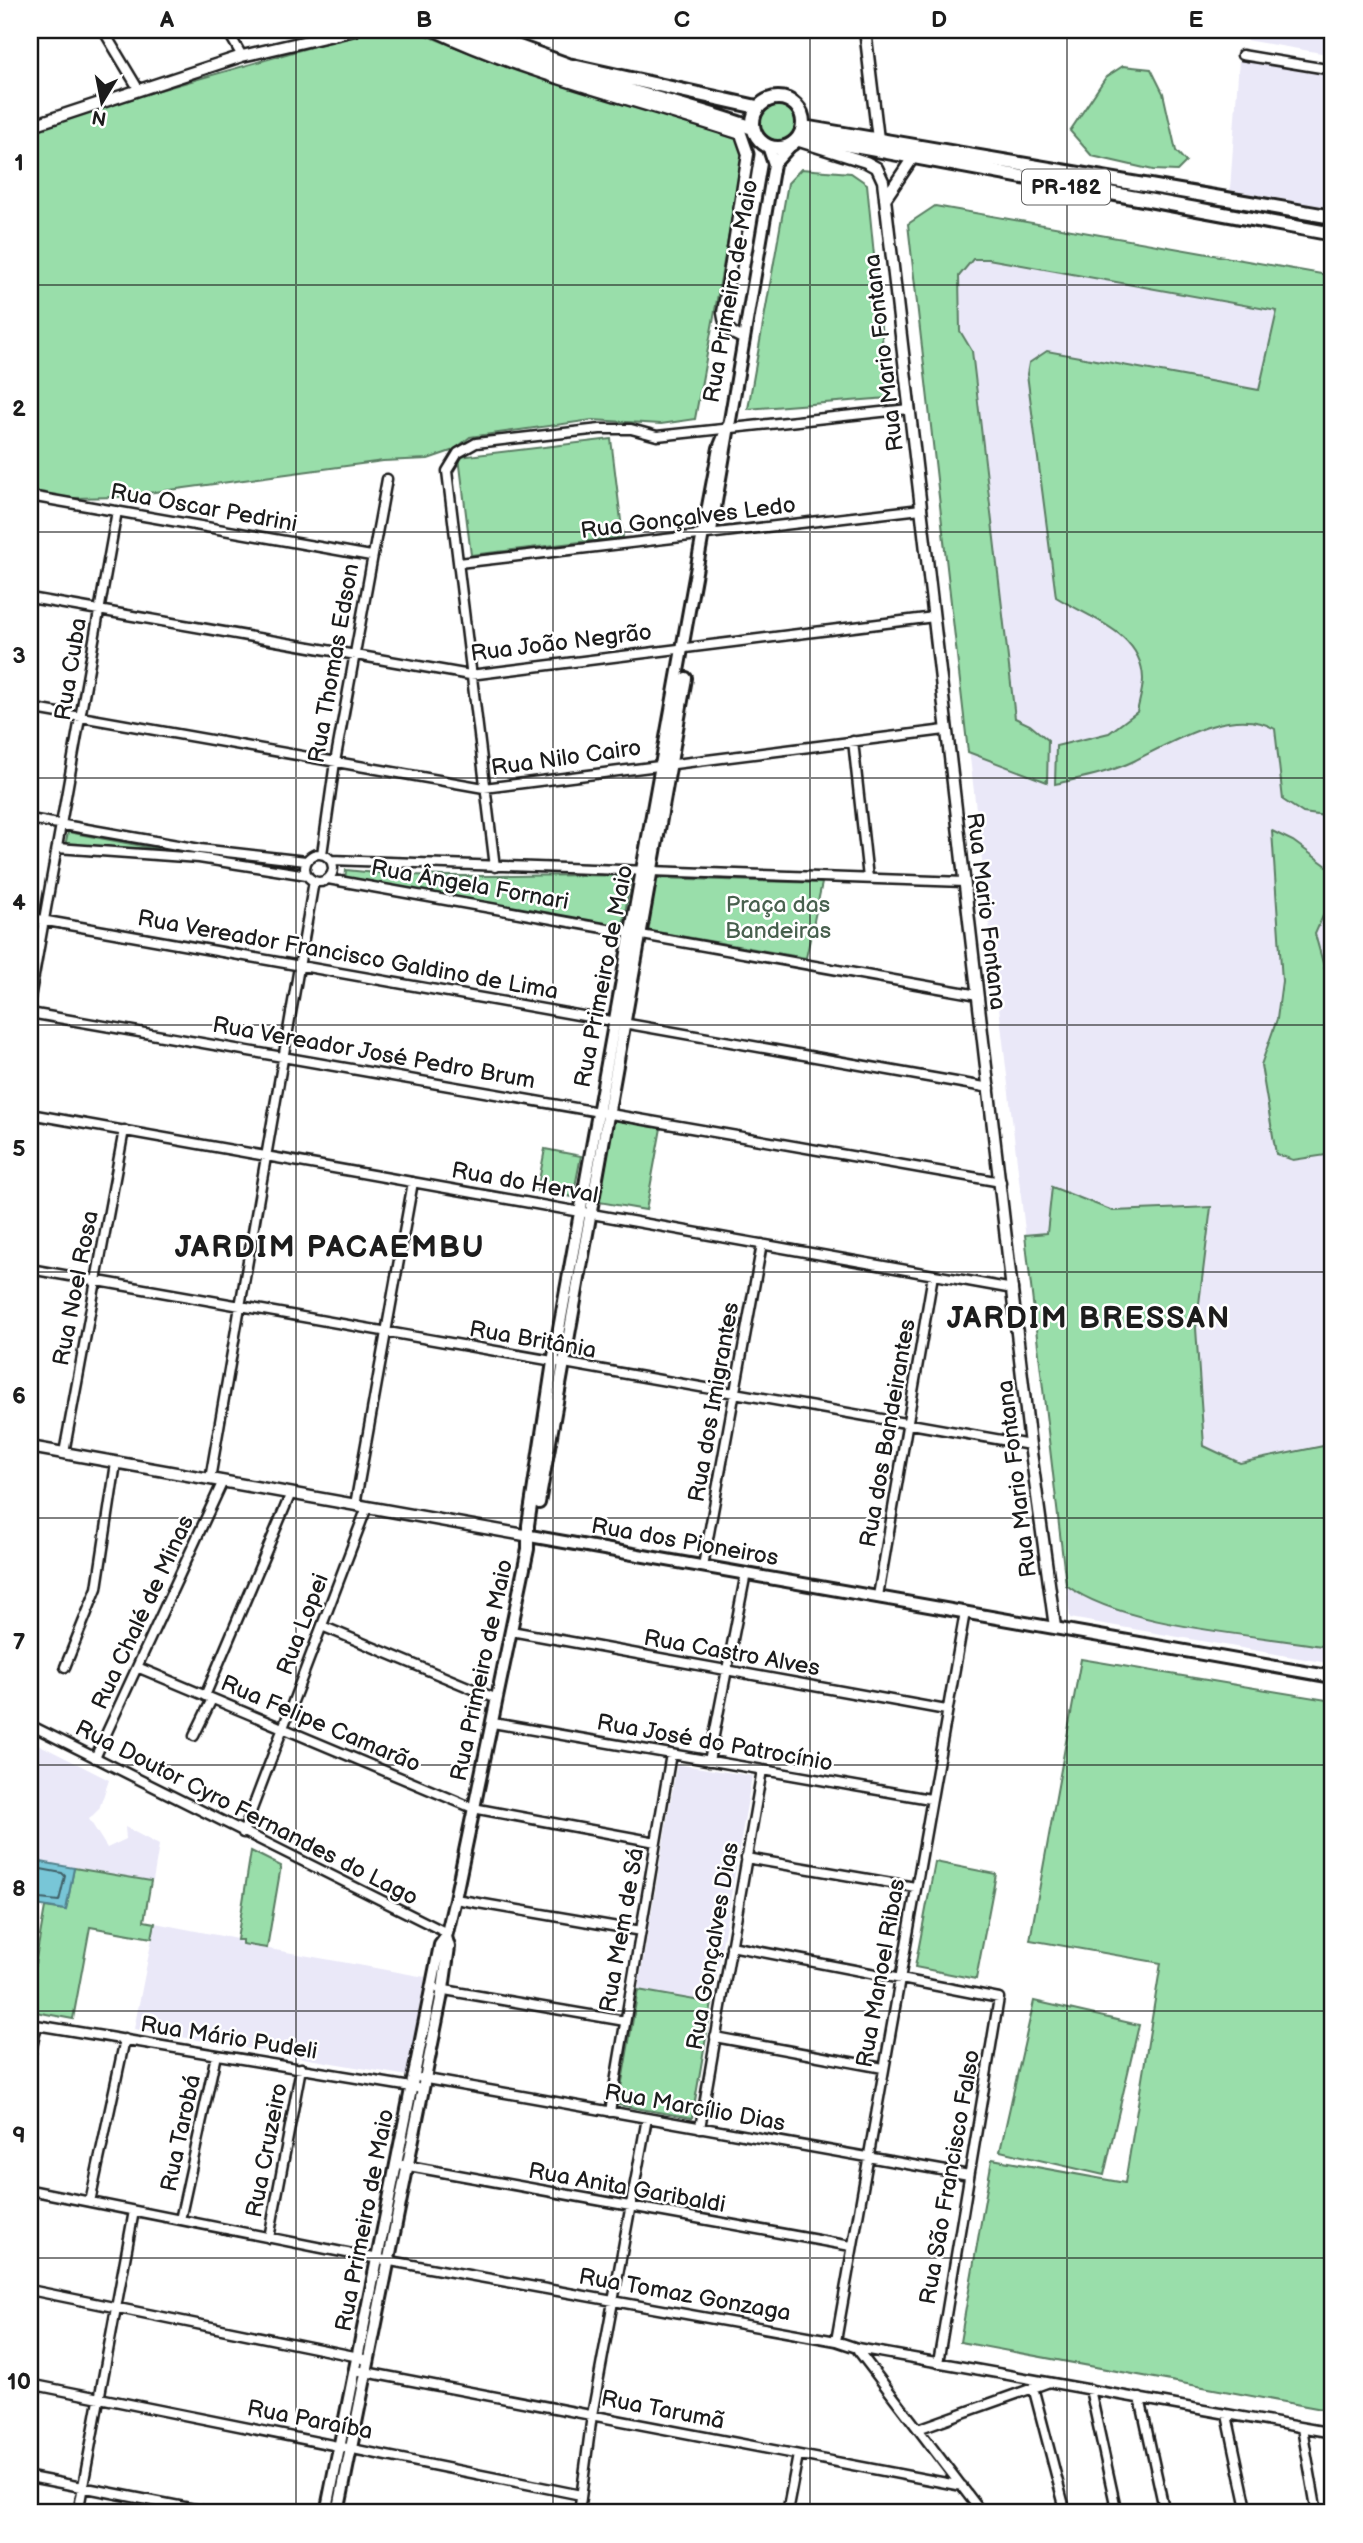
<svg xmlns="http://www.w3.org/2000/svg" width="1363" height="2543" viewBox="0 0 1363 2543" font-family="'Balsamiq Sans',sans-serif">
<rect width="100%" height="100%" fill="#fff"/>
<filter id="ink" filterUnits="userSpaceOnUse"><feTurbulence type="fractalNoise" baseFrequency=".0143" numOctaves="2"/><feDisplacementMap in="SourceGraphic" scale="14" xChannelSelector="R" yChannelSelector="G"/><feConvolveMatrix kernelMatrix="1 2 1 2 8 2 1 2 1" color-interpolation-filters="sRGB"/></filter>
<g filter="url(#ink)">
<path fill="#eae8f8" d="M1241,30H1333V55L1240,39Z
M1239,60L1333,77V208L1230,190Z
M935,206L1333,276V1664L1070,1618L908,224Z
M30,1740L109,1780L99,1809L89,1819L107,1848L126,1839L125,1827L159,1845L153,1881L30,1860Z
M677,1764L752,1776L712,2003L638,1990Z
M155,1923L242,1940V1944L425,1977L408,2076L134,2029Z"/>
<path fill="#99deaa" stroke="#5a7d63" stroke-width="2" d="M370,30H413L501,65L736,137L742,148L740,175L695,419L661,424L592,420L470,437L454,450L428,459L383,461L118,497L30,499V127Z
M1123,66L1151,69L1163,93L1176,151L1186,162L1177,171L1153,170L1092,156L1070,131L1106,77Z
M760 123a18 18 0 1 1 36 0a18 18 0 1 1-36 0Z
M801,169L851,173L867,184L888,398L748,409L788,183Z
M935,206L1333,276V817L1303,813L1283,800L1275,729C1233,704 1172,742 1134,761C1109,773 1081,778 1055,784L1056,746L1109,733L1137,712C1139,702 1143,690 1143,679C1142,632 1089,618 1056,597L1027,374L1029,363L1047,351L1259,390L1277,311L988,259H973L959,276L960,331L972,351L1015,718L1030,725L1048,740L1047,782L968,752L908,224Z
M611,439L623,537L471,555L459,457Z
M1272,831L1293,841L1331,869V898L1315,934L1328,981L1327,1008L1333,1030V1154L1293,1160L1276,1154L1261,1065L1277,1019L1282,981Z
M68,832L158,849L65,846Z
M346,870C441,881 536,873 631,876L623,927L345,881Z
M656,878L822,883L806,958L646,930Z
M614,1120L661,1128L646,1210L599,1202Z
M545,1149L581,1156L573,1197L537,1191Z
M1052,1187L1113,1211L1211,1207L1196,1328L1204,1446L1240,1463L1333,1444V1648C1259,1634 1125,1629 1066,1585L1025,1235L1047,1233Z
M1081,1659L1333,1701V2411L960,2342L992,2159L1125,2183L1161,1963L1030,1940Z
M251,1851L281,1866L267,1948L242,1944V1940H237Z
M935,1862L996,1874L976,1979L915,1967Z
M74,1868L151,1881L144,1921L155,1923L152,1938L90,1927L73,2019L30,2011V1993L45,1907L66,1910Z
M638,1990L712,2003L692,2118L618,2105Z
M1034,2001L1139,2025L1104,2175L1000,2151Z"/>
<path fill="#78c6d7" stroke="#53828c" stroke-width="2" d="M30,1860L74,1868L66,1910L30,1904Z"/>
<g fill="none" stroke-linecap="round" stroke-linejoin="round">
<path stroke="#416067" stroke-width="2" d="M30,1867L62,1873L65,1876L59,1901L30,1898"/>
<g stroke="#1c1c1c" stroke-width="13">
<path id="minor" d="M103,30L139,90
M227,30L242,56
M1242,55L1333,70
M30,108L38,123
M30,496L371,556
M459,563L921,509
M30,598L470,675L934,617
M30,708L484,788L945,730
M853,741L868,878
M30,819L200,849L306,861
M57,848L199,858L307,875
M322,854L335,762L387,479
M305 868a14 14 0 1 1 28 0a14 14 0 1 1-28 0Z
M331,860L965,882
M495,867L447,471L458,453L476,443L600,429H631L657,436L909,409
M328,879L978,995
M30,918L990,1088
M30,998L117,511
M30,1013L1001,1182
M30,1114L1013,1289
M30,1269L1030,1445
M64,1453L124,1130
M210,1479L314,881
M355,1505L413,1182
M703,1566L762,1244
M878,1596L933,1275
M322,1626L497,1699
M511,1631L946,1710
M65,1667L97,1588L116,1463
M137,1667L473,1808L656,1842
M205,1696L291,1493
M493,1723L930,1799
M30,1725L447,1933
M194,1736L212,1699
M95,1758L223,1481
M709,1761L746,1573
M243,1833L367,1507
M746,1858L915,1887
M455,1899L641,1931
M731,1946L999,1998L938,2363
M439,1989L625,2021
M30,2024L417,2088
M715,2037L883,2068
M30,2056L37,2025
M421,2078L969,2175
M610,2112L671,1754
M700,2128L762,1770
M403,2165L851,2246
M30,2190L357,2255L836,2341L857,2348L1333,2433
M90,2202L125,2039
M180,2220L216,2055
M269,2238L301,2068
M30,2290L359,2357L369,2362
M836,2341L965,1612
M857,2349L982,2513
M355,2370L962,2486
M30,2384L581,2495
M1033,2387L1066,2513
M1090,2389L1117,2513
M1140,2398L1165,2513
M1227,2415L1248,2513
M1302,2428L1317,2513
M918,2429L1047,2383
M30,2477L215,2513
M78,2513L134,2211
M579,2513L592,2415L647,2118
M787,2513L798,2455
M1101,2513L1116,2509"/>
</g>
<g stroke="#1c1c1c" stroke-width="15">
<path id="tertiary" d="M433,30C531,76 638,100 741,134L748,154L723,313C725,327 729,334 744,338
M865,30L878,139
M30,126L242,56L355,30
M796,140L866,162L877,168L883,181L1030,1445L1055,1627
M885,199L912,159
M30,1447L530,1536"/>
</g>
<g stroke="#1c1c1c" stroke-width="16">
<path id="secondary" d="M774,164L792,144
M711,531L774,164L768,146
M539,1503L686,678
M530,1536L1333,1677
M326,2513L440,1945L446,1937L455,1899L528,1549V1525L553,1362L703,533L719,448L728,426
M338,2513L443,1989L449,1947L446,1937"/>
</g>
<g stroke="#1c1c1c" stroke-width="18">
<path id="primary" d="M452,30C548,77 654,92 753,128
M472,30L568,65L757,107
M753 123a25 25 0 1 1 50 0a25 25 0 1 1-50 0Z
M803,127L1333,217
M800,136L1333,234"/>
</g>
<use href="#minor" stroke="#fff" stroke-width="8"/>
<use href="#tertiary" stroke="#fff" stroke-width="10"/>
<use href="#secondary" stroke="#fff" stroke-width="10"/>
<use href="#primary" stroke="#fff" stroke-width="12"/>
</g>
</g>
<path fill="none" stroke="#1c1c1c" stroke-width="2" stroke-opacity="0.55" d="M296,30V2513M553,30V2513M810,30V2513M1067,30V2513M30,285H1333M30,532H1333M30,778H1333M30,1025H1333M30,1272H1333M30,1518H1333M30,1765H1333M30,2011H1333M30,2258H1333"/>
<g text-anchor="middle" stroke-width="5" stroke-linejoin="round" paint-order="stroke">
<rect fill="#fff" stroke="#606060" stroke-width="2" x="1022" y="169.5" width="88" height="35" rx="5"/>
<g font-size="21" font-weight="bold" fill="#1c1c1c">
<text x="1066" y="194">PR-182</text>
</g>
<g font-size="23" fill="#1c1c1c" stroke="#fff">
<text transform="translate(730 291) rotate(-80)" y="8">Rua Primeiro de Maio</text>
<text transform="translate(883 353) rotate(-97)" y="8">Rua Mario Fontana</text>
<text transform="translate(204 507) rotate(10)" y="8">Rua Oscar Pedrini</text>
<text transform="translate(688 517) rotate(-7)" y="8">Rua Gonçalves Ledo</text>
<text transform="translate(561 642) rotate(-7)" y="8">Rua João Negrão</text>
<text transform="translate(333 663) rotate(-80)" y="8">Rua Thomas Edson</text>
<text transform="translate(70 669) rotate(-81)" y="8">Rua Cuba</text>
<text transform="translate(566 757) rotate(-8)" y="8">Rua Nilo Cairo</text>
<text transform="translate(470 884) rotate(10)" y="8">Rua Ângela Fornari</text>
<text transform="translate(987 911) rotate(83)" y="8">Rua Mario Fontana</text>
<text transform="translate(348 954) rotate(10)" y="8">Rua Vereador Francisco Galdino de Lima</text>
<text transform="translate(603 976) rotate(-79)" y="8">Rua Primeiro de Maio</text>
<text transform="translate(374 1052) rotate(10)" y="8">Rua Vereador José Pedro Brum</text>
<text transform="translate(525 1182) rotate(10)" y="8">Rua do Herval</text>
<text transform="translate(75 1288) rotate(-79)" y="8">Rua Noel Rosa</text>
<text transform="translate(533 1339) rotate(10)" y="8">Rua Britânia</text>
<text transform="translate(713 1402) rotate(-80)" y="8">Rua dos Imigrantes</text>
<text transform="translate(887 1433) rotate(-80)" y="8">Rua dos Bandeirantes</text>
<text transform="translate(1016 1479) rotate(-97)" y="8">Rua Mario Fontana</text>
<text transform="translate(685 1541) rotate(10)" y="8">Rua dos Pioneiros</text>
<text transform="translate(142 1612) rotate(-65)" y="8">Rua Chalé de Minas</text>
<text transform="translate(302 1624) rotate(-69)" y="8">Rua Lopei</text>
<text transform="translate(732 1652) rotate(10)" y="8">Rua Castro Alves</text>
<text transform="translate(481 1670) rotate(-78)" y="8">Rua Primeiro de Maio</text>
<text transform="translate(321 1723) rotate(23)" y="8">Rua Felipe Camarão</text>
<text transform="translate(715 1742) rotate(10)" y="8">Rua José do Patrocínio</text>
<text transform="translate(247 1812) rotate(27)" y="8">Rua Doutor Cyro Fernandes do Lago</text>
<text transform="translate(621 1930) rotate(-80)" y="8">Rua Mem de Sá</text>
<text transform="translate(712 1946) rotate(-80)" y="8">Rua Gonçalves Dias</text>
<text transform="translate(880 1973) rotate(-80)" y="8">Rua Manoel Ribas</text>
<text transform="translate(229 2037) rotate(9)" y="8">Rua Mário Pudeli</text>
<text transform="translate(695 2107) rotate(10)" y="8">Rua Marcílio Dias</text>
<text transform="translate(180 2133) rotate(-78)" y="8">Rua Tarobá</text>
<text transform="translate(266 2150) rotate(-79)" y="8">Rua Cruzeiro</text>
<text transform="translate(949 2177) rotate(-80)" y="8">Rua São Francisco Falso</text>
<text transform="translate(627 2187) rotate(10)" y="8">Rua Anita Garibaldi</text>
<text transform="translate(364 2220) rotate(-79)" y="8">Rua Primeiro de Maio</text>
<text transform="translate(685 2294) rotate(10)" y="8">Rua Tomaz Gonzaga</text>
<text transform="translate(663 2409) rotate(11)" y="8">Rua Tarumã</text>
<text transform="translate(310 2419) rotate(11)" y="8">Rua Paraíba</text>
</g>
<g font-size="23" fill="#48604e" stroke="#fff">
<text x="778" y="912">Praça das<tspan x="778" dy="26">Bandeiras</tspan></text>
</g>
<g font-size="30" font-weight="bold" letter-spacing="2" fill="#1c1c1c" stroke="#fff">
<text x="330" y="1257">JARDIM PACAEMBU</text>
<text x="1089" y="1328">JARDIM BRESSAN</text>
</g>
</g>
<rect width="1363" height="2543" fill="none" stroke="#fff" stroke-width="77"/>
<g transform="translate(102 102) rotate(190)" stroke="#ffffff" stroke-width="5" paint-order="stroke">
<path d="M0-5L12 26L0 18L-12 26Z" fill="#1c1c1c"/>
<text y="-10" font-size="19" font-weight="bold" text-anchor="middle" fill="#1c1c1c">N</text>
</g>
<rect x="38" y="38" width="1286" height="2466" fill="none" stroke="#1c1c1c" stroke-width="2.5"/>
<g font-size="23" text-anchor="middle" font-weight="bold" fill="#1c1c1c">
<text x="167" y="27">A</text>
<text x="424" y="27">B</text>
<text x="682" y="27">C</text>
<text x="939" y="27">D</text>
<text x="1196" y="27">E</text>
<text x="19" y="170">1</text>
<text x="19" y="416">2</text>
<text x="19" y="663">3</text>
<text x="19" y="910">4</text>
<text x="19" y="1156">5</text>
<text x="19" y="1403">6</text>
<text x="19" y="1649">7</text>
<text x="19" y="1896">8</text>
<text x="19" y="2143">9</text>
<text x="19" y="2389">10</text>
</g>
</svg>
